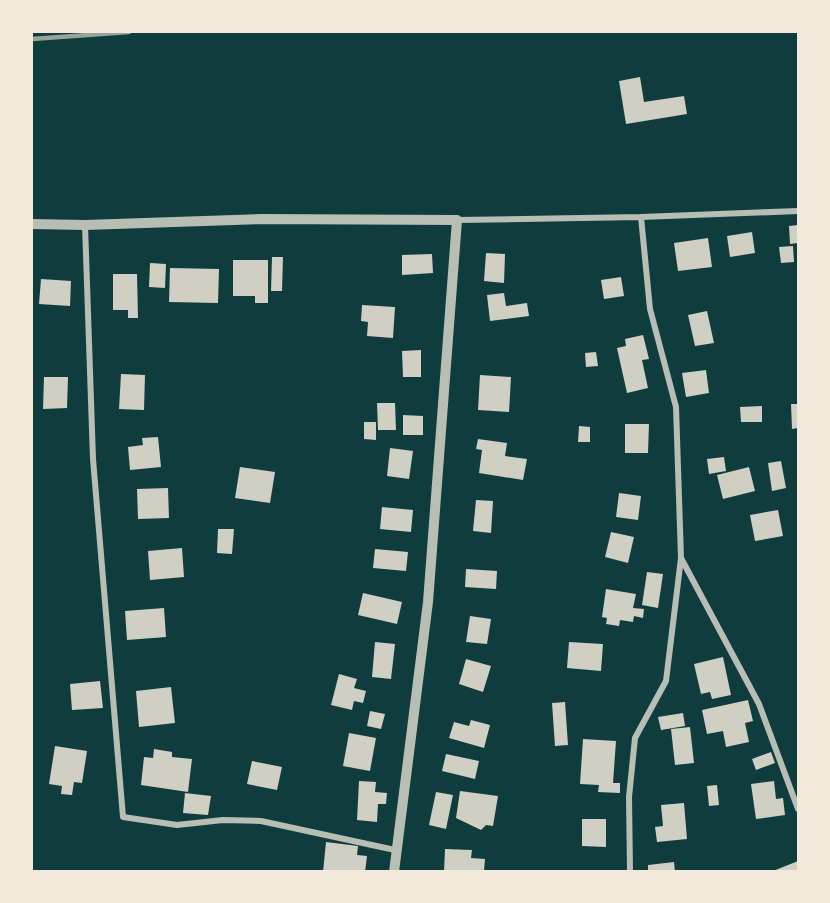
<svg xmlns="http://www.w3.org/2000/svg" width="830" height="903" viewBox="0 0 830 903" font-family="'Alegreya Sans',sans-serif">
<rect width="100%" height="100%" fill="#0f3d3e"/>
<path fill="#cfcfc3" d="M640,77L644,102L684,96L687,114L626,124L619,81Z
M798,225V243L790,244L789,226Z
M752,232L755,253L730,257L727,236Z
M708,238L712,267L678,271L674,243Z
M793,246L794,262L781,263L779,247Z
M486,253L505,254L504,283L484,281Z
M432,254L433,273L402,275V255Z
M272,257H283L282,291H271Z
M233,260H268V303H255V296H233Z
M150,263L166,264L165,288L149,287Z
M170,268L219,269L218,303L169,302Z
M113,274H137L138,318H128V310H113Z
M621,277L624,296L604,299L601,280Z
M41,279L71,281L70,306L39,304Z
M504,293L506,306L527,303L529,316L490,321L487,295Z
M362,305L395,307L393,338L367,336L368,322L361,321Z
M707,311L714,343L695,346L688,315Z
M643,335L649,359L642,360L648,388L627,393L617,348L626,346L625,339Z
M421,350V377H403L402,351Z
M596,352L598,366L586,367L585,353Z
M706,370L709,393L686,397L682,373Z
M121,374L145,375L144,410L119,409Z
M480,375L511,377L509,412L478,410Z
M44,377H68L67,408L43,409Z
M377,403H395L396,430H378Z
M791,404H798V428L792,429Z
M762,406V422H741L740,407Z
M403,415L423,416V435H403Z
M364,422H376V440L364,439Z
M625,424H649L648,453H625Z
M579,426L590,427V442H578Z
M158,437L161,467L130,470L128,447L143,445L142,438Z
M478,439L507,443L505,456L527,459L523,480L479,473L482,450L476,449Z
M390,448L413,451L409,479L387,476Z
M724,457L726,471L709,474L707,459Z
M781,461L786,488L772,491L768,463Z
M240,467L275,472L270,503L235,498Z
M749,467L755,491L723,499L717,475Z
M168,488L169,518L138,519L137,489Z
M619,493L641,496L638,520L616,517Z
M476,500L493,501L491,533L473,531Z
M382,507L413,510L411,532L380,529Z
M778,510L783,536L755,541L750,515Z
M218,529H234L232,554L217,553Z
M611,532L634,537L628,563L605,557Z
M182,548L184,577L150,580L148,551Z
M375,549L408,552L406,571L373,568Z
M466,569L497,571L496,589L465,587Z
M647,572L663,574L658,608L642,605Z
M606,589L636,594L633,608L644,609L643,618L634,616L633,622L620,620L619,626L606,624L607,618L602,617Z
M363,593L402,602L397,624L358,615Z
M164,608L166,637L127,640L125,611Z
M470,616L491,619L487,644L466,642Z
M375,642L395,644L391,679L372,677Z
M569,642L603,644L601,671L567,668Z
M723,657L731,695L712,699L710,692L701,694L694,664Z
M466,659L491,666L483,692L459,684Z
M339,674L357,679L354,688L366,691L363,703L354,701L352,710L331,705Z
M100,681L103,708L72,710L70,684Z
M171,687L175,723L139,727L136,691Z
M748,700L753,721L745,723L749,742L726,747L723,731L707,734L702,710Z
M565,702L568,745L555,746L552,703Z
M370,711L385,714L381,729L367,726Z
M683,713L685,726L661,730L658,717Z
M471,720L490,725L484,748L449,738L454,722L469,726Z
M690,727L694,763L675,765L671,729Z
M349,733L376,738L370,771L343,766Z
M583,739L616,741L613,783H620V793L598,792L599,785L580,784Z
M55,746L87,751L82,783L74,782L72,795L61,794L62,786L49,784Z
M154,749L172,752V757L192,759L188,792L141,785L144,757L153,758Z
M771,752L775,763L756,770L752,759Z
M446,754L479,761L475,779L442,771Z
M252,761L282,767L277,790L247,784Z
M359,781L376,782L375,792L387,793L386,804H378L377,822L357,820Z
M774,781L776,799L783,798L785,815L756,819L751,784Z
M717,785L719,805L709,806L707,786Z
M460,791L498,796L493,826L486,825L481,830L456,818Z
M436,792L453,795L446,829L429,825Z
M185,793L211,796L208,815L183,813Z
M684,803L687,839L657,842L655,827L663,826L661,805Z
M582,819H606V847L582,846Z
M326,842L358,846L357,855L367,856L365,872H323Z
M445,849L472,850L471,858L485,859L484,871L444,872Z
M798,861V872H774L773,871Z
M674,862L675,872H648V865Z"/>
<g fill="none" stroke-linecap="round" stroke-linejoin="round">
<path stroke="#b8beb3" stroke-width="6" d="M641,217L650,309L676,407L681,558L759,704L798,809
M457,220L641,217L798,211
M85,225L93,459L123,817L177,825L223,820L261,821L395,850
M630,872L629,797L635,738L666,681L681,558"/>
<path stroke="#b8beb3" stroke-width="10" d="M32,224L85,225L261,219L457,220L428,602L394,872"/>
<path stroke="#97a49c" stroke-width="4.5" d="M32,39L129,32"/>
</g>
<rect width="830" height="903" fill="none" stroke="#f1e9da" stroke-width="66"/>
</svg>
